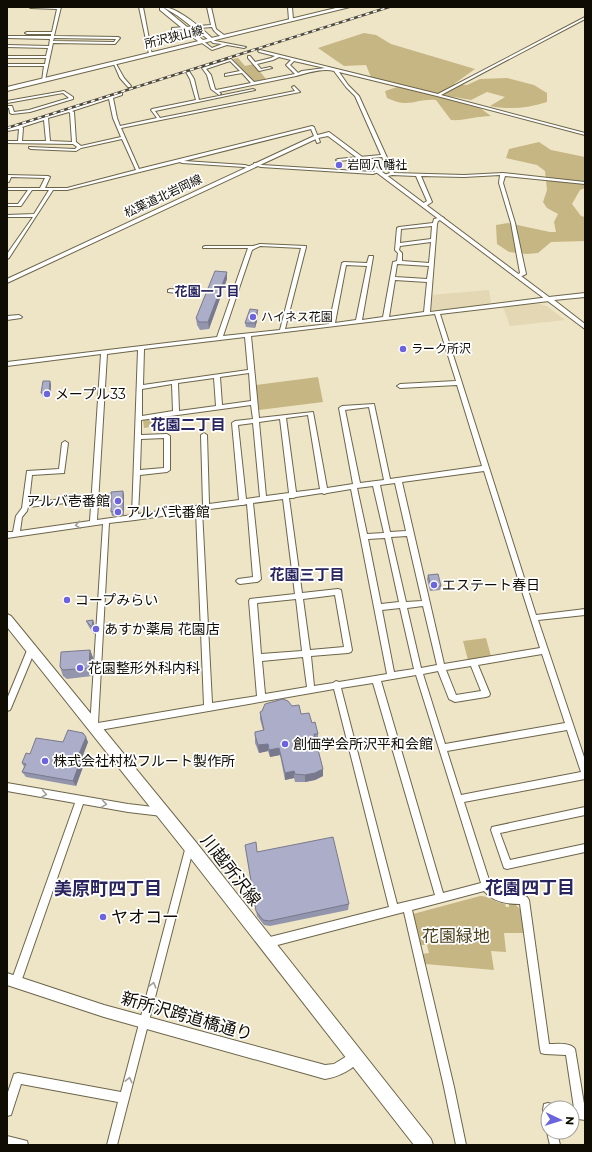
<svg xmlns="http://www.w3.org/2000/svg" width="592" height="1152" viewBox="0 0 592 1152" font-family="Montserrat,'Noto Sans JP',sans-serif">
<rect width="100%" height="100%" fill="#eee5c7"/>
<path fill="#e3d8b3" d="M489,290L491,302L489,304L431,311L429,310L430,295Z
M536,303L547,306L565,320L510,326L503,307Z"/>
<path fill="#c6b683" d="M364,33L376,35L391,44L475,69L454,84L467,85L480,79L507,78L534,85L547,93V102C529,108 509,110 490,106L505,97L487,92L471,100L443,95L440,97L480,108L491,116C477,116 464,121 451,120L436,100C416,98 410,109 387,98L385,91L403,85L371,77L366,65L344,66L318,48Z
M238,58L245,66L254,64L266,79L253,82L233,59Z
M539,142L551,150L585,157V188L580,190L572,204L581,216L585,217V241L551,242L538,253L527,254L509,252L497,244L496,225L508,223L550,232H556L554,222L558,214L547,208L543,202L547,190L545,171L537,165L506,158L509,149Z
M318,377L323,402L259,410L256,385Z
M163,417L164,425L144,428L143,420Z
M486,638L491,656L468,660L463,641Z
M480,896C489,896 496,903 505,904L506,907H509V904H515L521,910L524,933H504L506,952L491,951L494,970L425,964L422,954L429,953L427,945H421L413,914Z"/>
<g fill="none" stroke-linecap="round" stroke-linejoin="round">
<g stroke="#6c654a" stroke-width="2">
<path id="street" d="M29,7H61L54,36L118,37L120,38L115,44L53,43L45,80L42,81L44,66H7V64H45L46,58H7V56H46L48,48L7,47V45L49,46L50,39L7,38V36H51V34H27L25,33L27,32H52L57,9L31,8ZM54,38L116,39L114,42L53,41Z
M139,7H143L152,55L149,54Z
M207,7H211L216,29L224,35V37C220,37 213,31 212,27L175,30V35L172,36V28L211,25Z
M288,7H292L293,20L291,21L289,20Z
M585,17V19L441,95L585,133V135L437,96L339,72L348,85L359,96L394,173L464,175L503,173L585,182V184L505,176L503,183L515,223L526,274L518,278L515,276L520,273L511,223L499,183L500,175L464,177L421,176L432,202L426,206H422V204L427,201L416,176L392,175L384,177V175L390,173L382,157L338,161L336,160L338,159L381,155L355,96L346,87L334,71C323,68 307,73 296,76L219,92L221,94L219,95L211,89L207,75L202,68L231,59L254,82L295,74L286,65L291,60L279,57L273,60L257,64L261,69L270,67L272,68L259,71L248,58V56H250L255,62L271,58L275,56L259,52L258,51L260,50L438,94ZM230,61L240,71L225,74V76L242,73L251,83L216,90L215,89L211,75L206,69ZM294,61L325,68L302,71L298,73L290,65Z
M211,38L215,41L246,47L244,48L227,45L212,50L199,41L202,40L212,48L222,44L213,43L209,39Z
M113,62H115L124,78L131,86L130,87H128L120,78Z
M188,71H189L194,79L199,100L253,89L255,90L155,111L160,118L295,91L292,87L294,86L300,92L121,128L139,169L312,126L314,127L320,142L317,143L311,129L184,161L245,165L251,167V169L244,167L182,163L180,162L67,190H53L9,258L7,259V254L33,217H7V215L34,214L49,190H32L21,206H7V204H18L28,190H7V188H40L45,178L11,177L9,182H7V177L8,175L48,176L50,177L45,188H67L136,170L122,139L81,148L76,151L31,149L29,148V147L75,149L77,147L73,144L7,143V141H18L19,129L7,131V129L121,93H122V95L113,98L117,118L120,126L157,118L151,110L152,109L196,100L190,79L186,72ZM109,99L113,118L121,137L81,146L76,142L74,112L72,111ZM69,112L70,113L72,142L50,141L48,118ZM44,120L46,141H22L23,128L22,127Z
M64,91L73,97V99L30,112L12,114L10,113L9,108H7V106H12L14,112L29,110L69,98L63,93L7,103V101Z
M254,163L262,165L373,172L379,170L381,171L373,174L261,167L254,165Z
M442,217L444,218L438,221L437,224L430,312L549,297L552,299L549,301L440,314L536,615L585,609V615L538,620L585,760V779L464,802L490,883C502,899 512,891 527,897L529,900L549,1044C557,1044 570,1042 575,1049L585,1110V1120L572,1118L571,1108H574L566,1055L545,1054L541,1053L540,1049L520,904C507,904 493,902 484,891L412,910L454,1087L466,1145H456L444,1087L404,912L266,948L263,946L261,943L263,940L266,938L389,907L334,689L94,731L91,730L90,727L103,524L7,538V532H13L16,516L22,508L27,471L59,469L62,443L65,441L68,443L64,473L32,475L29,502L66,499L69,501L66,503L28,507L27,511L22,517L20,531L90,521L101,354L7,366V362L217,337L248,248H203V247L205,246H253L260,244L306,246V247L285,329L329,324L342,263L344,262L367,263L369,256H373V257L362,320L383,317L393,262L397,261L398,253L395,250L397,228L399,227L433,223L434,219ZM432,226L431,239L400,243L401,229ZM431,242L429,263L402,261V253L399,250L400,246ZM260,246L301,248L280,330L223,336L252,250ZM397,264L429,266L427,279L395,277ZM346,265L367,266L356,320L335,323ZM395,280L427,282L424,312L389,317ZM435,314L456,381L400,384L397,386L400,388L457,385L482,466L390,479L374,404L342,406L339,408L353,484L327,488L313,412L259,418L251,336ZM245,337L248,370L143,385L144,349ZM138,350L132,515L97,520L107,354ZM249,373L251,401L222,405L220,377ZM214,378L216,406L179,411L178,383ZM172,384L173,411L142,416V389ZM251,405L253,419L235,421L232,423L239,500L209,504L207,435L204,433L201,435L203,505L138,514L140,475L167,472L170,470V436L167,434L141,435V420ZM369,407L384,480L360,483L345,410ZM308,415L320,489L296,492L286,418ZM280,419L289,493L266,496L259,422ZM253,423L260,497L246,499L238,425ZM164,438V468L140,470L141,439ZM484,471L540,648L444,664L402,482ZM395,483L406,531L390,532L380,485ZM373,486L384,533L367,534L357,488ZM351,489L387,674L339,682L336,681L333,683L314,686L311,656L348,653L351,652L352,650L341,590L338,589L302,593L289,498H293L296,497L322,493L324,494L327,493ZM283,499L295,594L250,599L249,601L257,696L212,703L202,510L241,505H243L247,504L253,577L238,579L236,581L238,583L240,584L257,582L259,581L261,579L253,503ZM196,511L204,705L98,723L109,523L135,520ZM407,536L422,601L406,602L391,537ZM385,538L399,602L381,604L368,539ZM335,595L344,647L310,650L303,599ZM296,599L302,651L261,654L257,603ZM423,606L437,665L421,668L407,608ZM400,608L414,669L394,672L382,610ZM542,654L565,723L445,744L423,674L438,671L449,699L455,702L486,697L489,696L490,694L478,665ZM303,657L307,687L265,694L262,661ZM471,666L481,691L456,695L446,670ZM416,675L481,883L443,893L381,681ZM373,683L435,895L397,904L341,688ZM567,730L581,772L461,795L447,751Z
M170,289L186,290L189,292L186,294L168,292V290Z
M19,315L22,317L21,318L7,320V316Z
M32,645L35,646L36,648L11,708L10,710L7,711V699L28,648L29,646Z
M7,783L128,804L162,808L165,809L166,812L165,815L162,816L128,812L83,804L21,982L19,985L16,987L13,985L11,982L75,803L7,791Z
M585,807V815L500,833L510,860L585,844V852L507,869L504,868L491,830L492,827Z
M190,842L193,843L194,846L117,1145H107L118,1102L21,1084L11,1115L7,1116V1095L14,1074L18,1073L121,1092L186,846L187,843Z
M548,1103L552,1104L553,1108H548V1115L544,1114L543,1110L544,1104Z
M548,1129V1132H557L560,1145H550L547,1132Z
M7,1136L27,1141L28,1145H7Z"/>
</g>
<g stroke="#6c654a" stroke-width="2">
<path id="secondary" d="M163,7C177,7 203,29 213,39L209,40L178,16Z
M160,8H164L203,40V42H199L160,10Z
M329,132L549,297L585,293V297L554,300L585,324V329L328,136L318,138L7,283V279L314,136Z
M7,973L104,1005L325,1065L334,1064L355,1051L360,1052L361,1057C356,1069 338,1077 325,1079L104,1017L7,985Z"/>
</g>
<g stroke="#6c654a" stroke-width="2">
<path id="primary" d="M340,7H350L7,91V87Z
M7,614L11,616L195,841L431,1139L433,1145H414L185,851L7,627Z"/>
</g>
<use href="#street" fill="#fff" fill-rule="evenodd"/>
<use href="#secondary" fill="#fff" fill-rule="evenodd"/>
<use href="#primary" fill="#fff" fill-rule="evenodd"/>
<g stroke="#4e493a" stroke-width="2.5">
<path id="rail" d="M7,128L389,7"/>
</g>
<use href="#rail" stroke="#fff" stroke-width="1.5" stroke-dasharray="4" stroke-linecap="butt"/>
</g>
<path fill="#9395ad" d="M227,272V279L209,329L200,330L197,325L196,318Z
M258,314L257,316V321L255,328L246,327L245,323Z
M50,381L51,385L50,397H43L41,393Z
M124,495V515L112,516L111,512Z
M428,575L441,586L440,590L430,591L427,579Z
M93,620L95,627L94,634L89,627L86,621Z
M90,650L93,658L92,676L67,679L63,676L60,667Z
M292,706L312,723L318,734V741L316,742L323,776L315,780L305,782H295L294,778L285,780L280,755L270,757L268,751L259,753L255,743V735L263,730L260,719V712Z
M63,742H88L80,763L83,767L76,786L26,777L22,772L24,767L22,763L30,754Z
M246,851L257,852L349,904L348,910L270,926L264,925L257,916Z"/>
<path fill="#78798d" d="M227,272V279L209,329L208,322Z
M258,310L257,321L255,328V316Z
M50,381L51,385L50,397L49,392Z
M123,491L124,495V515L123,510Z
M93,620L95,627L94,634L92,627Z
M90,650L93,658L92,676L89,668Z
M86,737L88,742L80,763L83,767L76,786L73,781L76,761Z
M268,744V751L259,753L258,745Z
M279,748L280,755L270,757L269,750Z
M323,769V776L315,780L305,782V775Z
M294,771V778L285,780V773Z"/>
<path fill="#abadc9" stroke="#78798d" d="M215,271L227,272L208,322H199L196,318Z
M250,309L258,310L255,316H257L255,323H245Z
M43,381H50L49,392L41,393Z
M123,491V510L111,512V492Z
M438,574L441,586H431L428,575Z
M93,620L92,627L86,621Z
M90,650L89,668L63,670L60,667L61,652Z
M283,699L288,701L292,706L299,705L301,714L309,713L312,723L315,722L318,734H314L323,769L315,773L305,775L295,774L294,771L285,773L279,748L269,750L268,744L258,745L255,735V732L264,730L260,712L262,711L265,704Z
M68,730L83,733L86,737L76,761L80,762L73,781L22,772L26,764L22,763L26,753L30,754L36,738L63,742Z
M333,837L349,904L269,921L263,920L256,911L245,845L256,842L257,852Z"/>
<defs><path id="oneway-chevron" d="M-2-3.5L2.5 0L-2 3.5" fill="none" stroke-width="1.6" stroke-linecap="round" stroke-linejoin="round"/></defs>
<g stroke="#9f9e9a">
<use href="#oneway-chevron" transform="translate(78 525) rotate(172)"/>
<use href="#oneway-chevron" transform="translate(44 794) rotate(10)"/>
<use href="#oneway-chevron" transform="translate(104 804) rotate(9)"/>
<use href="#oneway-chevron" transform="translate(153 985) rotate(-75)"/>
<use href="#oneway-chevron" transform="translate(129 1080) rotate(-76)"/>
</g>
<g fill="#6c64de" stroke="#fff" stroke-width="1.5">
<circle cx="339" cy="165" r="4"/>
<circle cx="253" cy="317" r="4"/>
<circle cx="403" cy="349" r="4"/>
<circle cx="47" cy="394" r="4"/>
<circle cx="118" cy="501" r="4"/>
<circle cx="118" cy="512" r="4"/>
<circle cx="434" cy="585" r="4"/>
<circle cx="67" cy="600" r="4"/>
<circle cx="96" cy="629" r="4"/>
<circle cx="80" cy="668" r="4"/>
<circle cx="285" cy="744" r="4"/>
<circle cx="45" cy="761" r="4"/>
<circle cx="103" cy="917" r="4"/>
</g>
<g text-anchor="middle" stroke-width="3.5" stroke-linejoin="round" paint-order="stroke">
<g font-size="12" fill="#0f0c03" stroke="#fff">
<text transform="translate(174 37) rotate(-14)" y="4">所沢狭山線</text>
<text transform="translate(163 196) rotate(-25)" y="4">松葉道北岩岡線</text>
</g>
<g font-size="12" fill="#0f0c03" stroke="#fff" text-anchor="start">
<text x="347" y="169">岩岡八幡社</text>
<text x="261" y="321">ハイネス花園</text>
<text x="411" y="353">ラーク所沢</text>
</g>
<g font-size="13" font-weight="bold" fill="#29255f" stroke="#fff">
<text x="207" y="296">花園一丁目</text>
</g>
<g font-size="14" fill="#0f0c03" stroke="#fff" text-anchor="start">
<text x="55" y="399">メープル33</text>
<text x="110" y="506" text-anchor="end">アルバ壱番館</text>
<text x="126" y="517">アルバ弐番館</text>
<text x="442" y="590">エステート春日</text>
<text x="75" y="605">コープみらい</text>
<text x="104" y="634">あすか薬局 花園店</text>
<text x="88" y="673">花園整形外科内科</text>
<text x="293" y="749">創価学会所沢平和会館</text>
<text x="53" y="766">株式会社村松フルート製作所</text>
</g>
<g font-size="15" font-weight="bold" fill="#29255f" stroke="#fff">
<text x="188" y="430">花園二丁目</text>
<text x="307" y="580">花園三丁目</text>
</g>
<g font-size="17" fill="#0f0c03" stroke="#fff">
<text transform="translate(231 870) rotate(52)" y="6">川越所沢線</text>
<text transform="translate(187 1016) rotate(16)" y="6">新所沢跨道橋通り</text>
</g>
<g font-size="17" fill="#0f0c03" stroke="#fff" text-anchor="start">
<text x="111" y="923">ヤオコー</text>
</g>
<g font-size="17" fill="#4d421f" stroke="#fff">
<text x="456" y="942">花園緑地</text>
</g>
<g font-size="18" font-weight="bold" fill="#29255f" stroke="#fff">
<text x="530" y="894">花園四丁目</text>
<text x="108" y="895">美原町四丁目</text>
</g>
</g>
<rect width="592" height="1152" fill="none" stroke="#0f0c03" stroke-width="16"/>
<g transform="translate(560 1120) rotate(94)"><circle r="19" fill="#ffffff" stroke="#9f9e9a"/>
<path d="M0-3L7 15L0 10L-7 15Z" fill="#6c64de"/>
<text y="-6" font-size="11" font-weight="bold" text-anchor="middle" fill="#0f0c03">N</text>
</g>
</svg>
